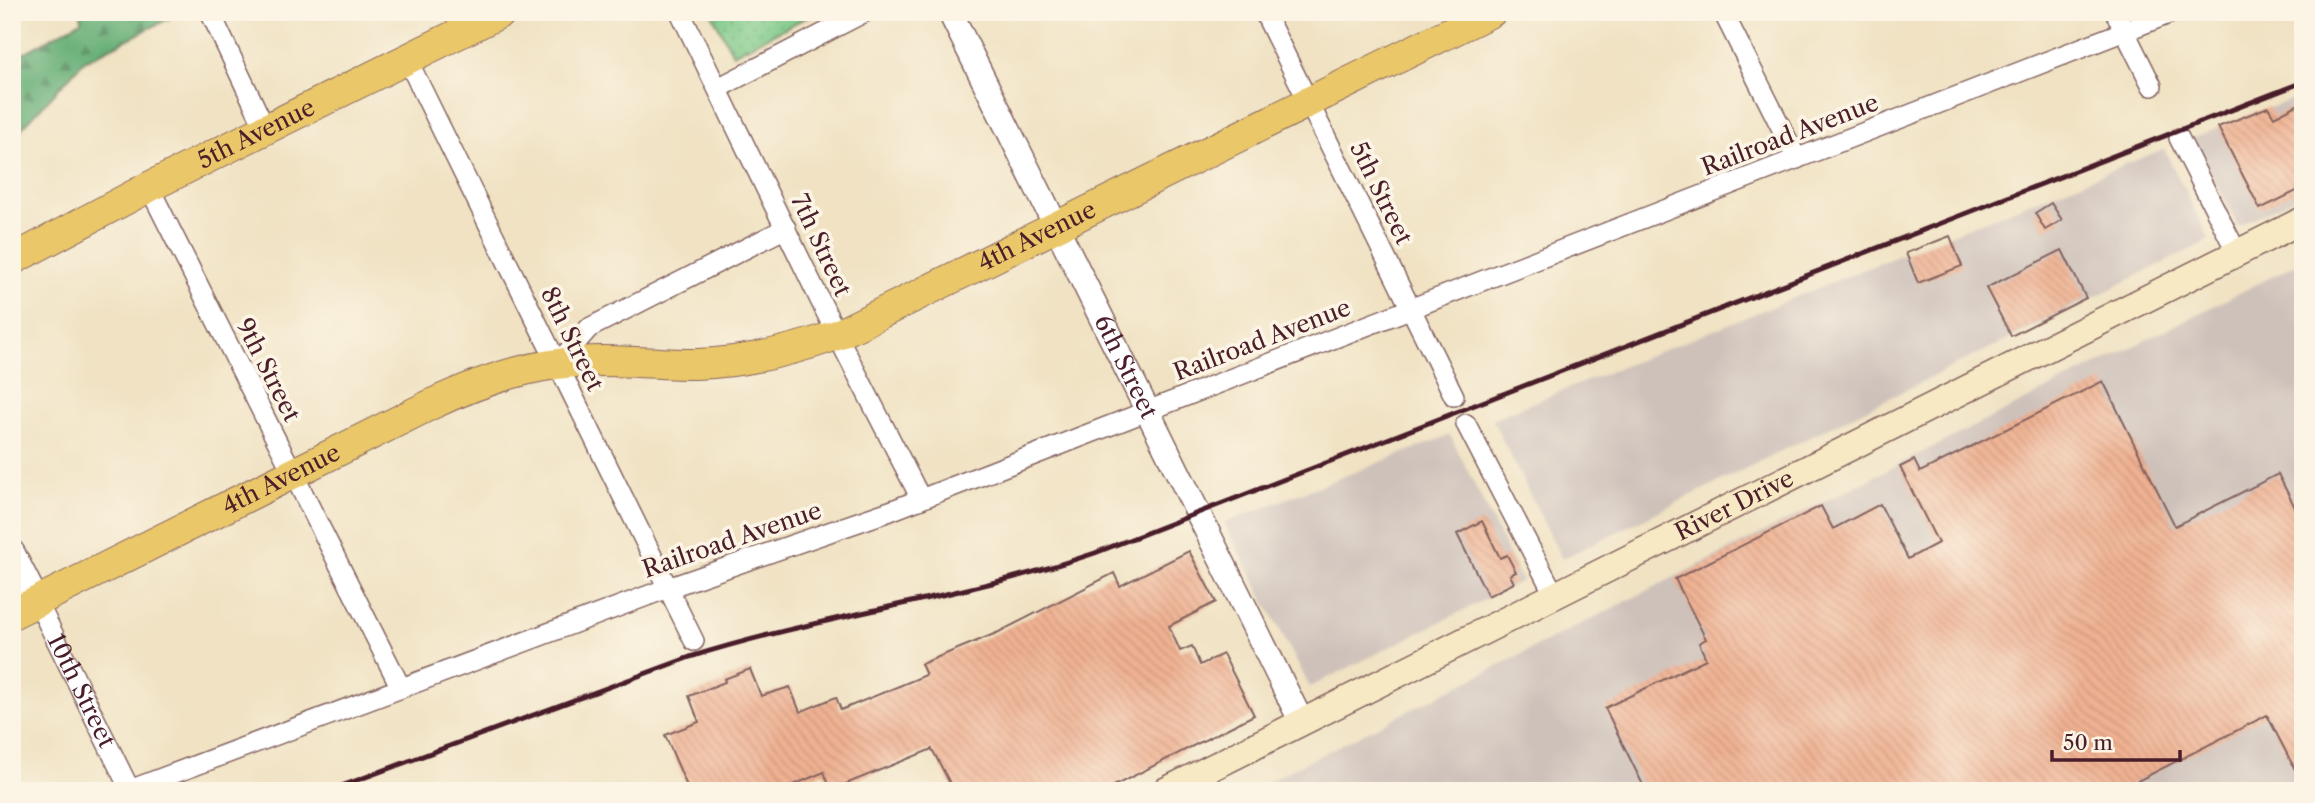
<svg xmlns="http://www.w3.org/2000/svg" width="2315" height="803" viewBox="0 0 2315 803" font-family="'Libre Caslon Text',serif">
<defs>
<pattern id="forest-firs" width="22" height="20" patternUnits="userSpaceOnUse" patternTransform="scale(1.75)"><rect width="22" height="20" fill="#64ad75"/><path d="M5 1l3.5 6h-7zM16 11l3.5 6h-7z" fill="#548c60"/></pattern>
<pattern id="park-dots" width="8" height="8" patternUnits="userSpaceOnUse" patternTransform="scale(1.75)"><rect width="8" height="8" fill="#7bc989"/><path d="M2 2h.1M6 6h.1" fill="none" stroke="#6cac76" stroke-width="1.8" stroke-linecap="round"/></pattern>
<pattern id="building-back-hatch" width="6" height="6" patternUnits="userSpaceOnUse" patternTransform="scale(1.75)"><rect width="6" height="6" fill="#efb192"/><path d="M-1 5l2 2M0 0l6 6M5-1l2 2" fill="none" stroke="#ce987e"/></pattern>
</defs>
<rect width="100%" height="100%" fill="#fcf5e5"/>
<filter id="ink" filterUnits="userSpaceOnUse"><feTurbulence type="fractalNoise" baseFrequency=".0143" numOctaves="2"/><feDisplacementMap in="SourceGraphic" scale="14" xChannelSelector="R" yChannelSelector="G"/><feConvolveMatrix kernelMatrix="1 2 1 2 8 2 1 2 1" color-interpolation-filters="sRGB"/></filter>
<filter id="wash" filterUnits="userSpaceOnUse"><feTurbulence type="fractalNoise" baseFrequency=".00686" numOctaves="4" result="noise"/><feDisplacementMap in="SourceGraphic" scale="28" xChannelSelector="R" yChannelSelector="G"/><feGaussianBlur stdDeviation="1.57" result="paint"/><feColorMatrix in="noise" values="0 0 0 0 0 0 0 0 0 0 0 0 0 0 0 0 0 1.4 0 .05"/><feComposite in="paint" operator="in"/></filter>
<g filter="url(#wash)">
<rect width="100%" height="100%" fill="#f0e2c3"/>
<path fill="#cec1ba" d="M2303,95V194L2238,226L2193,138Z
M2164,149L2210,240L1562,559L1492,419Z
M2303,261V791H1249Z
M1450,435L1522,581L1310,687L1224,523Z"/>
<path fill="url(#forest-firs)" stroke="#576650" stroke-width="2" d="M81,12L180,13L84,61L12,139V58L24,53L81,21Z"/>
<path fill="url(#park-dots)" stroke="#62745a" stroke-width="2" d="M711,12H817L733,54Z"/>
<g id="blocks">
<path fill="url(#building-back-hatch)" d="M2303,102V188L2260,209L2218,127L2268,107L2274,117Z
M2051,203L2062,220L2045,230L2035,213Z
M1950,236L1962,266L1918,283L1906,253Z
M2062,250L2086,298L2011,336L1986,288Z
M2103,381L2175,526L2278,474L2303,523V785L2267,715L2118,791H1646L1605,708L1706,659L1699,643L1706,639L1675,579L1821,506L1833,529L1880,504L1908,559L1938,543L1900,467L1914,460L1920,472Z
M1482,521L1500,558L1507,555L1516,572L1510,575L1514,583L1488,596L1457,534Z
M1189,551L1216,602L1169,626L1180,651L1192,646L1200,665L1223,654L1254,715L1104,791H954L932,749L831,790L824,772L779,791H689L665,735L699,722L689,696L725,682L724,679L750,669L761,696L790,687L800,712L836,697L841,710L926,675L921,664L999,632L1114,573L1120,586Z"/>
</g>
</g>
<g filter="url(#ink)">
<use href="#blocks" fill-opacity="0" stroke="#846360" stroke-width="2"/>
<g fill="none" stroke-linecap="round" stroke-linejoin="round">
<g stroke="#846360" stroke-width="22">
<g id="minor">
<path d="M210,12L265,128"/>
<path d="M680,12L837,335L921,499"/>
<path d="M1264,12L1454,396"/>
<path d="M1723,12L1797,159"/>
<path d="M2115,12L2152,86"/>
<path d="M407,59L694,641"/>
<path d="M718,88L865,12"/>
<path d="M2179,138L2237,253"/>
<path d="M149,187L401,688"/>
<path d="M557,364L589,328L786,228"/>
<path d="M1466,424L1555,596"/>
<path id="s1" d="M37,601L130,790"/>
<path d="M127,791L668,588L890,511L2174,12"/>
</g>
</g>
<g stroke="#846360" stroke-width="27">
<g id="tertiary">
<path id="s2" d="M950,12L1301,721"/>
<path d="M12,552L37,601"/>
</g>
</g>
<g stroke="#846360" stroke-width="29">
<g id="secondary">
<path id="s3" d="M1165,791L2303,220"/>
</g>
</g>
<g stroke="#846360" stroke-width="32">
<g id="primary">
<path id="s4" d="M12,260L149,187L502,12"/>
<path id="s5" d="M12,614L430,405C470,386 512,370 557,364C603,357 649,364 696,364C745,363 791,351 837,335L1491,12"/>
</g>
</g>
<use href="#minor" stroke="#fff" stroke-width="19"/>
<use href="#tertiary" stroke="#fff" stroke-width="24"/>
<use href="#secondary" stroke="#f7e9c3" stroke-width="26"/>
<use href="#primary" stroke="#eac769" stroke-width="30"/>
<path stroke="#4a1f2b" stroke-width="5" d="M328,791L690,657C823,615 963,598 1095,553L2303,82"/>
</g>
</g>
<g text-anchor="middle" stroke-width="7" stroke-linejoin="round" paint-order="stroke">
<g font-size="24" fill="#4a1f2b" stroke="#fcf5e5">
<text dy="8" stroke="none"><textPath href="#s4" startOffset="275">5th Avenue</textPath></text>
<text transform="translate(1790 135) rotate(-21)" y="8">Railroad Avenue</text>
<text transform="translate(1381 193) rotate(64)" y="8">5th Street</text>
<text dy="8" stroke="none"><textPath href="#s5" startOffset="1108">4th Avenue</textPath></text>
<text transform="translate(821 245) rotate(65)" y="8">7th Street</text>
<text transform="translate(572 339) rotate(64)" y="8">8th Street</text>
<text transform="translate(1262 340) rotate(-21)" y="8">Railroad Avenue</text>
<text dy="8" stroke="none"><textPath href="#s2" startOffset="396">6th Street</textPath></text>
<text transform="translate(268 370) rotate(63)" y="8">9th Street</text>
<text dy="8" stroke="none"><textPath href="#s5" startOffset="301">4th Avenue</textPath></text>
<text dy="8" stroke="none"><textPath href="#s3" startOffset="637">River Drive</textPath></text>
<text transform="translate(732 540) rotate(-19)" y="8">Railroad Avenue</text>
<text dy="8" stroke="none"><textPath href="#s1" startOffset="100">10th Street</textPath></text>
</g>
</g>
<rect width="2315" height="803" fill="none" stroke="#fcf5e5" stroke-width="42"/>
<path d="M2052 750v10h128v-10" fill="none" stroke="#4a1f2b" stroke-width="3.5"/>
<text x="2063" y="750" font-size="21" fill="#4a1f2b" stroke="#fcf5e5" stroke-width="5" paint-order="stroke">50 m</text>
</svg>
